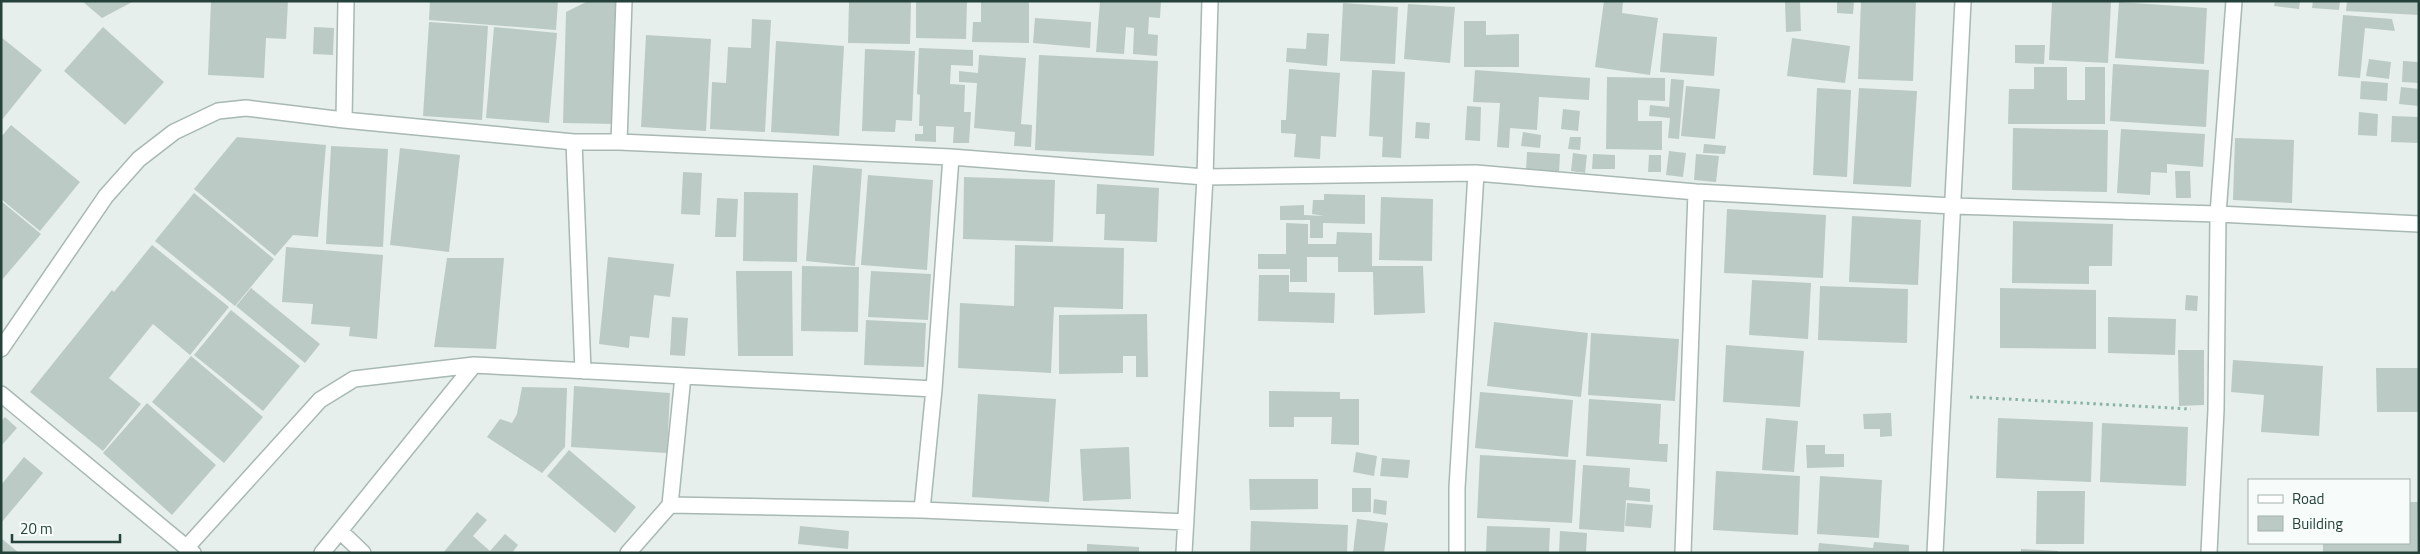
<svg xmlns="http://www.w3.org/2000/svg" width="2420" height="554" viewBox="0 0 2420 554" font-family="'Titillium Web',sans-serif">
<rect width="100%" height="100%" fill="#e6efeb"/>
<path fill="#bbcac4" d="M82,1H134L102,18Z
M211,1H288L286,39L266,38L264,78L208,75Z
M430,1H558L556,30L429,20Z
M588,1H619L616,124L563,123L566,12Z
M849,1H911L910,44L848,43Z
M916,1H967L966,39L916,38Z
M981,1H1029V43L972,42L973,22H981Z
M1100,1H1161L1160,18L1149,17L1148,34L1158,35L1157,56L1133,54L1134,28L1126,27L1124,54L1096,52Z
M1604,1H1623L1622,13L1658,18L1650,75L1595,67Z
M1785,1H1800L1801,31L1786,32Z
M1837,1H1854L1853,14L1837,13Z
M1861,1H1916L1913,81L1858,79Z
M2052,1H2111L2108,63L2049,60Z
M2275,1H2300L2299,9L2274,6Z
M2313,1H2340L2339,10L2312,8Z
M2347,1H2419V15L2346,11Z
M2119,2L2207,8L2204,64L2115,58Z
M1343,3L1398,7L1395,64L1340,61Z
M1408,4L1455,7L1450,63L1404,59Z
M2343,15L2392,19L2395,31L2365,28L2360,78L2338,76Z
M1035,18L1091,22L1090,48L1033,43Z
M752,19L771,20L765,132L710,129L712,82L726,83L728,47L751,48Z
M1464,21H1486V35L1519,34V67H1464Z
M429,22L488,26L482,120L423,116Z
M103,27L164,82L125,125L64,71Z
M314,27L334,28L333,55L313,54Z
M494,27L557,33L549,123L486,118Z
M1307,33L1329,34L1327,66L1286,62L1287,48L1306,49Z
M1663,33L1717,37L1714,76L1660,72Z
M646,35L711,39L706,131L641,127Z
M1,37L42,70L1,121Z
M1792,38L1850,46L1845,83L1787,76Z
M776,41L844,46L839,136L771,132Z
M2015,45H2045L2044,64L2015,63Z
M919,48L973,50V66L951,65L950,84L965,85L964,112H971L969,143H953L954,127L936,126V142L915,141V134H923V126H919L920,95L917,94Z
M865,49L915,51L912,121L896,120L895,132L862,131Z
M979,55L1026,58L1021,124L1032,125L1031,147L1014,146L1015,132L974,128L977,83L959,82V71L978,73Z
M1039,55L1158,61L1154,156L1035,150Z
M2369,59L2391,62L2389,79L2366,76Z
M2403,61L2419,62V83L2402,82Z
M2113,64L2209,70L2206,127L2110,121Z
M2034,67H2067V100H2085V67H2105V124H2008L2009,89H2034Z
M1289,69L1340,73L1336,137L1321,136L1320,159L1294,157L1296,134L1281,133V120H1286Z
M1372,70L1405,72L1401,158L1382,157L1383,137L1369,136Z
M1475,70L1590,78L1589,100L1539,97L1537,130L1510,128L1509,148L1497,147L1500,103L1473,102Z
M1607,77L1665,78V101L1638,100V121H1662V150L1606,149Z
M1671,79L1684,80L1679,139L1668,138L1670,118L1649,116L1650,105L1669,107Z
M2361,81L2388,83L2387,101L2360,99Z
M1686,86L1720,89L1715,139L1681,136Z
M2401,87L2419,89V106L2399,104Z
M1817,88L1851,90L1847,177L1813,175Z
M1859,88L1917,91L1911,187L1853,184Z
M1467,106L1481,107L1480,141L1465,140Z
M1563,109L1580,111L1578,131L1561,129Z
M2359,112L2378,114L2377,136L2358,135Z
M2392,116L2419,117V143L2391,142Z
M1416,122L1430,123L1429,139L1415,138Z
M11,125L80,182L40,231L1,199V137Z
M2013,128L2108,130L2107,192L2012,190Z
M2121,129L2205,134L2203,167L2167,164V173L2151,172L2150,195L2117,193Z
M1523,132L1541,135L1540,148L1521,146Z
M237,137L326,145L318,237L293,235L275,256L194,189Z
M1570,137H1581L1580,150L1568,149Z
M2235,138L2294,140L2292,203L2233,200Z
M1704,144L1726,146L1725,154L1703,153Z
M331,146L388,149L383,247L326,244Z
M400,148L460,155L449,252L390,245Z
M1669,151L1686,153L1683,177L1666,175Z
M1527,152L1560,154L1559,173L1526,171Z
M1573,153L1587,155L1585,173L1571,171Z
M1593,154L1615,155V169H1592Z
M1696,154L1719,156L1716,182L1694,180Z
M1649,155H1661V172H1648Z
M813,165L862,169L855,266L806,261Z
M2175,171H2190L2191,198H2176Z
M683,172L702,173L700,215L681,214Z
M868,175L933,180L927,270L861,265Z
M964,177L1055,180L1053,242L963,239Z
M1097,184L1159,188L1157,242L1104,240L1105,214H1096Z
M744,192L798,193L797,262L743,261Z
M194,193L274,259L235,306L155,241Z
M1324,194L1365,195V224L1323,223V238H1310V220H1280V206L1304,205V215L1324,216L1312,214L1313,200H1324Z
M1381,197L1433,199L1432,261L1379,260Z
M717,198L738,199L736,237H715Z
M1,201L41,234L1,281Z
M1727,209L1826,215L1823,278L1724,273Z
M1852,216L1921,220L1918,285L1849,282Z
M2013,221L2113,224L2112,266H2089V284L2012,283Z
M1286,223L1308,224V244H1336L1337,232L1372,233V266H1423L1425,313L1374,315L1373,272H1338V257H1307V282H1290V269H1258V254H1286Z
M152,245L229,307L190,355L153,324L109,378L141,404L103,451L30,392L112,290L114,292Z
M1015,245L1124,248L1123,309L1054,307L1051,373L958,368L960,303L1014,306Z
M286,247L383,255L377,339L349,336L350,327L311,324L313,304L282,302Z
M608,257L674,264L670,297L654,295L649,338L630,336L629,348L599,344Z
M447,258H504L496,349L434,347Z
M802,266L859,267L858,332L801,331Z
M736,271H792L793,356H738Z
M871,271L931,274L928,320L868,317Z
M1259,275H1289V292L1335,293L1334,323L1258,321Z
M1752,280L1811,283L1808,339L1749,335Z
M1820,286L1908,289L1907,343L1818,340Z
M251,288L320,344L305,363L236,306Z
M2000,288L2096,290V349L2000,348Z
M2186,295L2198,296L2197,311L2185,310Z
M231,310L300,366L263,411L194,355Z
M1147,314L1148,377H1136V356H1123V373L1059,374V315Z
M672,317L688,318L685,356L670,355Z
M2108,317L2176,319L2175,355L2108,353Z
M866,320L926,323L924,367L864,365Z
M1494,322L1588,333L1581,397L1487,386Z
M1591,333L1679,339L1675,401L1588,395Z
M1726,345L1804,351L1800,407L1723,402Z
M2178,350H2204V405L2179,406Z
M191,356L263,417L224,463L152,402Z
M2233,360L2323,366L2319,436L2261,432L2264,395L2231,392Z
M2376,368H2419V412H2377Z
M574,386L670,393L667,453L571,447Z
M522,387L567,388L565,447L542,473L487,437L500,419L512,423L517,414Z
M1269,391L1340,392V399H1359V445L1331,444L1332,417H1294V427H1269Z
M1480,392L1573,400L1568,457L1475,448Z
M978,394L1056,399L1049,502L972,497Z
M1589,399L1661,404L1659,444H1668L1667,462L1586,456Z
M147,403L216,465L172,515L103,453Z
M1891,413L1892,436L1880,437V429H1864L1863,414Z
M5,417L17,428L2,445L1,421Z
M1766,418L1798,421L1794,472L1762,470Z
M1998,418L2093,422L2091,482L1996,478Z
M2102,423L2188,427L2186,486L2100,482Z
M1806,445H1825V454H1844V467L1807,468Z
M1129,447L1131,499L1083,501L1080,449Z
M569,450L636,507L615,533L547,476Z
M1356,452L1377,456L1374,476L1353,472Z
M1480,455L1576,460L1572,523L1477,518Z
M24,457L43,473L1,523V485Z
M1382,458L1410,460L1408,478L1380,476Z
M1583,465L1630,468L1629,487L1650,489V502L1626,500L1624,532L1579,529Z
M1716,471L1800,476L1798,535L1713,530Z
M1820,476L1882,480L1879,538L1817,534Z
M1249,479H1318V509L1250,510Z
M1352,488H1371V512H1352Z
M2037,491H2085L2084,544H2036Z
M1374,499L1387,501L1386,515L1373,513Z
M2409,502H2418L2417,553H2323V543H2409Z
M1627,503L1653,505L1651,528L1625,526Z
M477,512L487,520L473,536L490,551L505,534L518,545L512,553H443Z
M1357,519L1388,523L1384,553H1353Z
M1251,521L1348,525L1347,553H1250Z
M800,526L849,531L848,549L798,544Z
M1487,526L1550,528L1549,553H1486Z
M1560,531L1587,533L1586,553H1559Z
M1,538L19,553H1Z
M1874,542L1909,545V553H1818L1819,543L1873,548Z
M1087,544L1139,547V553H1087Z
M2021,549L2058,551V553H2021Z"/>
<g fill="none" stroke-linecap="round" stroke-linejoin="round">
<g stroke="#a8b8b2" stroke-width="18">
<path id="street" d="M344,120L346,1
M574,142L583,371
M619,142L624,1
M1,349L106,196L139,159L174,132L218,111L246,108L344,120L574,142H619L951,157L1205,177L1476,173L1696,192L1953,206L2218,214L2419,224
M1,394L193,553
M670,505L922,510L1186,522
M922,510L934,389L951,157
M340,531L363,553
M187,547L320,400L354,379L474,365L934,389
M322,553L474,365
M628,553L670,505L683,376
M1184,553L1205,177L1210,1
M1457,553V488L1476,173
M1683,553L1696,192
M1935,553L1963,1
M2209,553L2216,410L2218,214L2234,1"/>
</g>
<path stroke="#86b3a5" stroke-width="3" stroke-dasharray="2.5 4" stroke-linecap="butt" d="M1970,397L2191,409"/>
<use href="#street" stroke="#fff" stroke-width="15"/>
</g>
<rect width="2420" height="554" fill="none" stroke="#24423a" stroke-width="5"/>
<rect x="2248" y="479" width="162" height="65" fill="#f7fbf9" stroke="#a3b1ad"/>
<rect x="2258" y="495" width="25" height="8" fill="#ffffff" stroke="#a3b1ad"/>
<text x="2292" y="504" font-size="15" fill="#24423a">Road</text>
<rect x="2258" y="516" width="25" height="15" fill="#bbcac4" stroke="#a3b1ad"/>
<text x="2292" y="529" font-size="15" fill="#24423a">Building</text>
<path d="M12 534v8h108v-8" fill="none" stroke="#24423a" stroke-width="2.5"/>
<text x="20" y="534" font-size="15" fill="#24423a" stroke="#f7fbf9" stroke-width="4" paint-order="stroke">20 m</text>
</svg>
